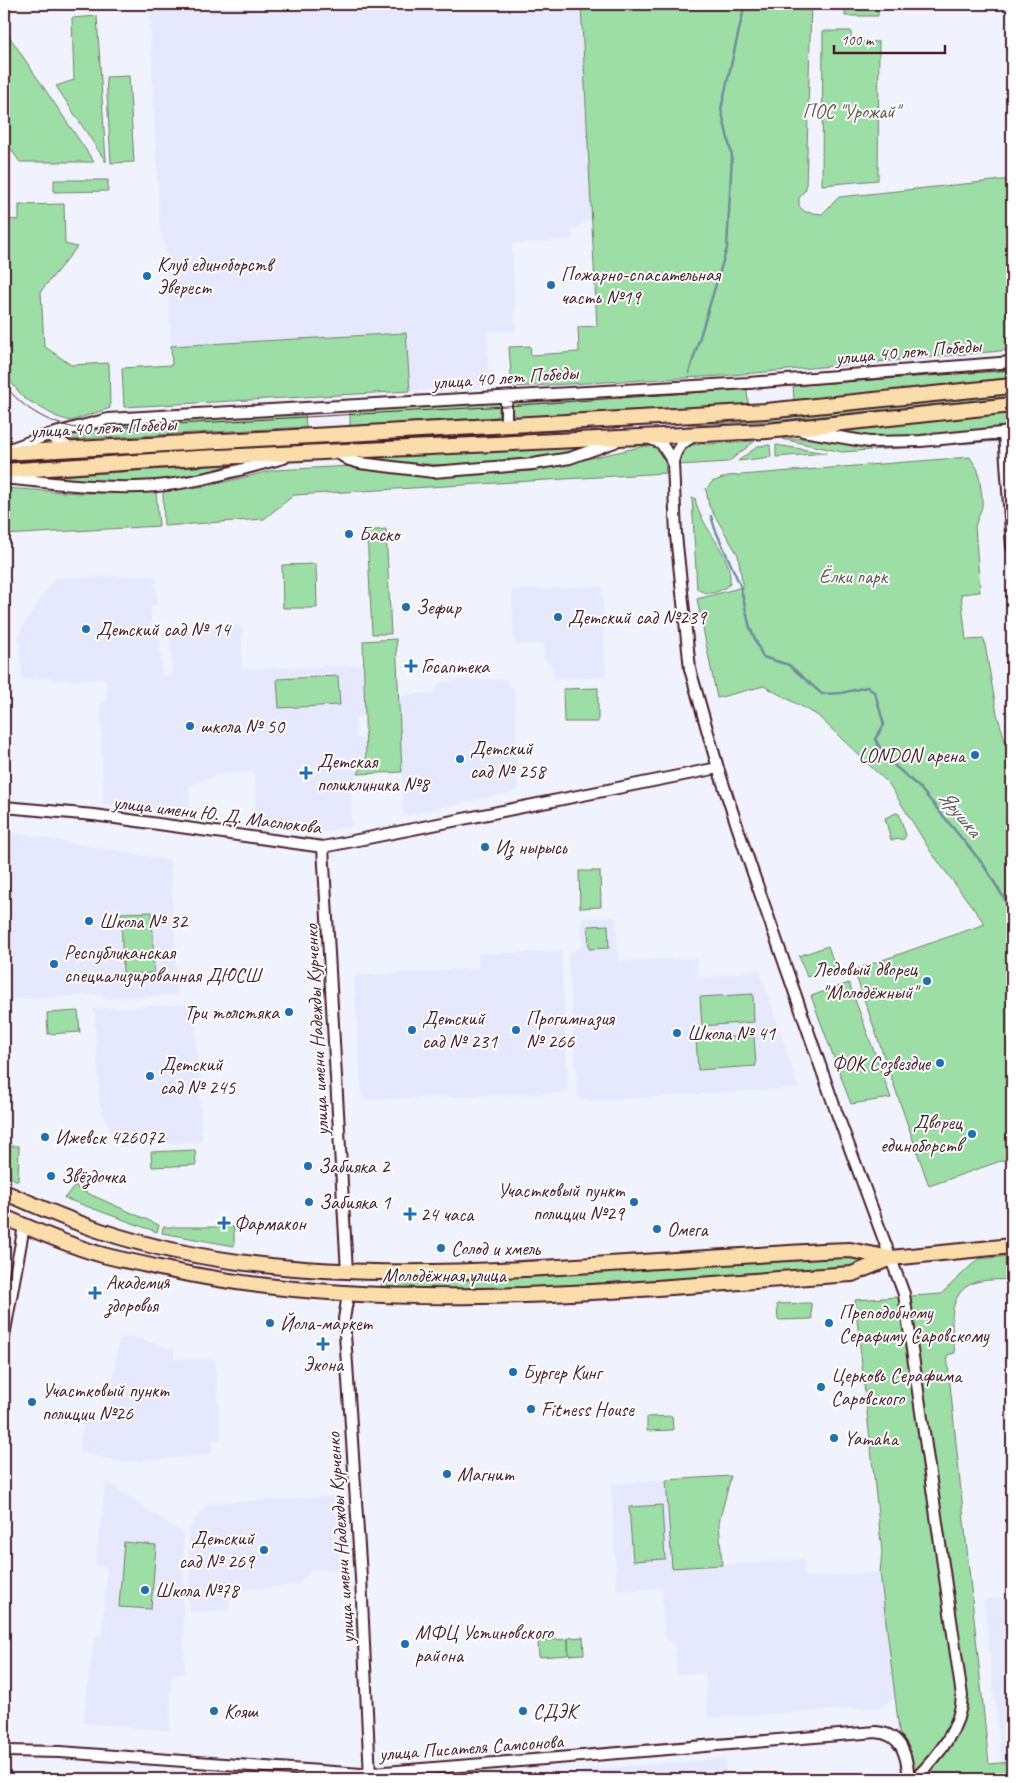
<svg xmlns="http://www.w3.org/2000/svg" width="1016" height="1783" viewBox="0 0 1016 1783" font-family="Caveat,sans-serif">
<rect width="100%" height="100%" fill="#f0f2fe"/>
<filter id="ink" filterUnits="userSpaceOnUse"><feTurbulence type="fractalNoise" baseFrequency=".02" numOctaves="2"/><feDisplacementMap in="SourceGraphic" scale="10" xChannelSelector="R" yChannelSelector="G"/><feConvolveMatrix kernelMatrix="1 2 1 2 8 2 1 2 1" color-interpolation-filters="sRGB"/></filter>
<g filter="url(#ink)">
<path fill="#e6e9fe" d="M149,4H581L593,218L572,230L573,240L512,244L516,331H487L489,387L410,391L406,333L171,346L166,251L160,231Z
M156,575L157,605L151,606V631H159L162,676L172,675L170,632L242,626V669L364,665L365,716L355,717L356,738H366V758L350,789L352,826L322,832L256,825L254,772L221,774L189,786L190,815L103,804L101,702H106V679L53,681L52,678L22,680L19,636L22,627L55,578Z
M602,586L606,677L553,680L552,664L544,660V644L514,645L512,590Z
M505,679L515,691L518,791L403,816L400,700L404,695L432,693L443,681Z
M4,831L170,860L178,995L103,999L102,994L10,1000L4,905Z
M616,917L618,961L697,958L698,979L759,969L799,1088L590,1101L578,1099L568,955L582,946L581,918Z
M561,951L568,1093L362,1100L354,976L478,968V954Z
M194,1004L198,1066L200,1067L201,1084L199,1086L202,1142L119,1147V1140H113L100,1105L94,1009Z
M131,1336L174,1350V1359H215L221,1440H213L212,1455L121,1462L79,1452L84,1416L107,1421L119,1339Z
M666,1480L672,1568L804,1559L805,1577L880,1572L897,1696L882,1707L708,1718L705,1673L677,1675L675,1645L665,1638L661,1588L617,1591L611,1483Z
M106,1481L184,1534L183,1619L185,1674L171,1675L170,1731L83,1723L94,1636H102L107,1568L95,1566Z
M337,1496L341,1569L311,1570L298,1585L230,1591L229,1610L190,1613L188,1528L209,1503Z
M1012,1596V1762L1001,1763L984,1600Z
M725,1758L727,1779H584L583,1770Z"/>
<path fill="#9ddda6" stroke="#747e68" d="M581,4H811L806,189L799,198V206L805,212L822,214L839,197L1012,179V350L720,376L512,387L509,347L530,346L531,355L579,352L578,327L597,326Z
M845,4H878V16H845Z
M97,16L106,162L56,86L74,80L72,18Z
M823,31H851V41L879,42L878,180L822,185Z
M9,36L94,162H20L6,142Z
M129,76L134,162L111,163L106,77Z
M54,180H108V191L54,192Z
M64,204L65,244L77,247L41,291L44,346L71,365L109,363L110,408L71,421L57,417L24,398L4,374V219L19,220V205Z
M406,333L410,391L124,407L122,368L172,365L171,346Z
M1012,364V381L794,401L793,384Z
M747,388L748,404L516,417L512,413V400Z
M1012,393V397L773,421L689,425L686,423L689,420L771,417Z
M497,402L500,403L498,417L350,426V409Z
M305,412L306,427L61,440L56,436L107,422Z
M1012,412V426L887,439L829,431Z
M671,422L675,424L514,434L517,432Z
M498,432V436L4,462V458Z
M995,437L999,441L842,452L782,439Z
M755,441L728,462L678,465L682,450L690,445Z
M595,444C527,466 453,468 382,461V455L505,449L515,452L528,448Z
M770,445L771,457L738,461L758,446Z
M776,445L826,453L776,457Z
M645,446H657L664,452L666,473L294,495L264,519L164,526L163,492L212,485L274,470L353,466L436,477L532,471Z
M970,457L978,470L982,496V507L975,526L980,592L961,594L966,640L984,639L997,714L1012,763V1157L929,1186L854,970L985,924L931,852L889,784L817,715L764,686L717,698L697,599L743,587L738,555L709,506L706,489L712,482L728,476Z
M242,464C231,468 218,474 206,476C147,486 88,483 29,478Z
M4,488L79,493L156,492L159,526L4,535Z
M692,498H695C700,529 733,552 730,584C720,592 709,597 697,589Z
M386,529L391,634H372L367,531Z
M316,564L317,608H283L282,565Z
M396,639L402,772L358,774L366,758L363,641Z
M338,676L340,705L279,708L277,679Z
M598,688V722H564L563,689Z
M896,813L899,814L906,835L904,839L891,840L885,818Z
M579,871H600L601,907L580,908Z
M152,912L154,973L123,974L121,913Z
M608,925L609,948L589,949L588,926Z
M828,946L835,966L807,977L799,956Z
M849,983L891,1098L851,1104L811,996Z
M753,994L754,1022L702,1026L700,997Z
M78,1011L80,1032L48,1034L47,1013Z
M754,1036L756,1066L698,1070L696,1039Z
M4,1146H19L18,1181L4,1174Z
M195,1150L196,1165L152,1167L151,1152Z
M76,1185L78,1189L159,1225L157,1232L64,1198Z
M163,1227H234V1246L162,1233Z
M857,1254L860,1262L857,1268L481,1290H383L381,1287L382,1281L386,1279H445L519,1276Z
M1012,1256V1279C1001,1280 984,1279 973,1283C945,1295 952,1330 955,1353L947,1355L989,1764L1012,1762V1779H905L880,1572L882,1552L855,1300L941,1294L978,1259Z
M811,1303L812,1319L778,1320L777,1304Z
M672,1416L673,1430L647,1431V1417Z
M731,1476L719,1522L722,1565L672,1568L666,1480Z
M662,1505L665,1559L633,1561L629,1507Z
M124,1542L156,1545L151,1609L119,1607Z
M583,1637L584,1654L569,1655L568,1638Z
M568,1639V1655L539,1657L538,1641Z"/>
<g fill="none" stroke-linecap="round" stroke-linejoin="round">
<path stroke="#6f8d9b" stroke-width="2.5" d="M689,373L727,248L732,156L721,109L745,4
M711,516L715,529L740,585L750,628L763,657L789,665L822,694L841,693L867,687L875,693L884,725L875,739L886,758L920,788L983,864L1012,911"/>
<g stroke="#4a1f2b" stroke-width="14">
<path id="minor" d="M506,398V426
M803,431L869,442L921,441L1012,432
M1004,433L1012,547
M48,435L72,449
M695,436C682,442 676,448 673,462L676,535L690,669L718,768L745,850L836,1111L904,1294L962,1696C961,1729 937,1757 915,1779
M648,438L661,443L673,462
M7,450L48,435L108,419L749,383L1012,362
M336,452L349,460L360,463L433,472L533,464L570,458L615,442
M4,478C54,483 106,490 157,486C200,482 242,469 284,458
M4,807L94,815L323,847L718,768
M323,847L347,1272
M348,1295L344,1319L361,1577L370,1778
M4,1336L24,1226
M4,1751L60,1752L361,1774L876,1732C903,1734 907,1757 909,1779"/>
</g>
<g stroke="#4a1f2b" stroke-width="18">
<path id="major" d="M4,453L766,411L1012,386
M4,471L197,458L767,431L1012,405
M4,1192C36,1206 68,1220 101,1231C246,1279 409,1276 560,1267C647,1262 735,1256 822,1251L850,1250L891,1258L1012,1246
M4,1217C34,1230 65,1244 96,1253C115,1259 136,1262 155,1267C385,1319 619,1289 852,1274L891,1258"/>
</g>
<use href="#minor" stroke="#fff" stroke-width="10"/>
<use href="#major" stroke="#faddab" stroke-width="14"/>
<path stroke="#4a1f2b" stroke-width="1" d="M4,384C23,410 54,427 86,429L506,406L1012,370"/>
</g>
</g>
<g fill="#1f6fb2" stroke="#fff" stroke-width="2">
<circle cx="147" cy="276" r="5"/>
<circle cx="551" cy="285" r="5"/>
<circle cx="349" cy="534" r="5"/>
<circle cx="406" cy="607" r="5"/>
<circle cx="558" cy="617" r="5"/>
<circle cx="86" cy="629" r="5"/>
<path d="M408.5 658.5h5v5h5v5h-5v5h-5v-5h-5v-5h5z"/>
<circle cx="190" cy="726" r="5"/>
<circle cx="975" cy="755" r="5"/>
<circle cx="460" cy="759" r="5"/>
<path d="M303.5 765.5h5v5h5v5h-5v5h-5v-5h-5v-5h5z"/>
<circle cx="485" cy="847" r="5"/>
<circle cx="89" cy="921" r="5"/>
<circle cx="54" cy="964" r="5"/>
<circle cx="927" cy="981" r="5"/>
<circle cx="289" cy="1012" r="5"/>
<circle cx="412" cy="1030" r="5"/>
<circle cx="516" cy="1030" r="5"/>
<circle cx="677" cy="1033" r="5"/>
<circle cx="940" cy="1063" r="5"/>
<circle cx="150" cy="1076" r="5"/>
<circle cx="972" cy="1134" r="5"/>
<circle cx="45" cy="1137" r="5"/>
<circle cx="308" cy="1166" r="5"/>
<circle cx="51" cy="1176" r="5"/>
<circle cx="309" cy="1202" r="5"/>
<circle cx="634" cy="1202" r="5"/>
<path d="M407.5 1206.5h5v5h5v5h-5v5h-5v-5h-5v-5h5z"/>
<path d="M221.5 1215.5h5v5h5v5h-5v5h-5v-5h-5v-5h5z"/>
<circle cx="657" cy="1229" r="5"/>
<circle cx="441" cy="1248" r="5"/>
<path d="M92.5 1285.5h5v5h5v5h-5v5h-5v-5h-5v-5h5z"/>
<circle cx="270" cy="1323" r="5"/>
<circle cx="829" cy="1323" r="5"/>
<path d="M320.5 1336.5h5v5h5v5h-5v5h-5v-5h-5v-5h5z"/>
<circle cx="513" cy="1372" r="5"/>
<circle cx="821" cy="1387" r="5"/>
<circle cx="32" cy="1402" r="5"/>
<circle cx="531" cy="1409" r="5"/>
<circle cx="834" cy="1438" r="5"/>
<circle cx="447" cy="1474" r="5"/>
<circle cx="264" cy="1550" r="5"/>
<circle cx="145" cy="1590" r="5"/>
<circle cx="405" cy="1644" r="5"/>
<circle cx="214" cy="1711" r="5"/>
<circle cx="523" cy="1711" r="5"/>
</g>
<g text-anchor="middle" stroke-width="4" stroke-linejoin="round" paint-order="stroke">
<g font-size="20" fill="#635850" stroke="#fff">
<text x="851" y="118">ПОС "Урожай"</text>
<text x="853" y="583">Ёлки парк</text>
</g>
<g font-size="20" fill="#4a1f2b" stroke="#fff" text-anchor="start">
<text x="157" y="271">Клуб единоборств<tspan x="157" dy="23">Эверест</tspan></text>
<text x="561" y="281">Пожарно-спасательная<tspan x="561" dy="23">часть №19</tspan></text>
<text x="359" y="541">Баско</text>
<text x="416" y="614">Зефир</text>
<text x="568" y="624">Детский сад №239</text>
<text x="96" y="636">Детский сад № 14</text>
<text x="421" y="673">Госаптека</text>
<text x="200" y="733">школа № 50</text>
<text x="470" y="755">Детский<tspan x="470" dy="23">сад № 258</tspan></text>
<text x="965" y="762" text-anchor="end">LONDON арена</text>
<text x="317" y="768">Детская<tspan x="317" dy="23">поликлиника №8</tspan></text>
<text x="495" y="854">Из нырысь</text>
<text x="99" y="928">Школа № 32</text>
<text x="64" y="959">Республиканская<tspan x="64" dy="23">специализированная ДЮСШ</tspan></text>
<text x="917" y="976" text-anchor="end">Ледовый дворец<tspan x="917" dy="23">"Молодёжный"</tspan></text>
<text x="279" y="1019" text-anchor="end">Три толстяка</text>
<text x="422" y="1025">Детский<tspan x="422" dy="23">сад № 231</tspan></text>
<text x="526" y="1025">Прогимназия<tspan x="526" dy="23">№ 266</tspan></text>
<text x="687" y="1040">Школа № 41</text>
<text x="930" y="1070" text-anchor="end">ФОК Созвездие</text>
<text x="160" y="1071">Детский<tspan x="160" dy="23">сад № 245</tspan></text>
<text x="962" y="1129" text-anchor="end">Дворец<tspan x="962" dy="23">единоборств</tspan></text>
<text x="55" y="1144">Ижевск 426072</text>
<text x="318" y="1173">Забияка 2</text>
<text x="61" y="1183">Звёздочка</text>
<text x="624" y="1197" text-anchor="end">Участковый пункт<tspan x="624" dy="23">полиции №29</tspan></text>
<text x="319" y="1209">Забияка 1</text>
<text x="420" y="1221">24 часа</text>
<text x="234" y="1230">Фармакон</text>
<text x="667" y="1236">Омега</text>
<text x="451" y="1255">Солод и хмель</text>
<text x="106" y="1289">Академия<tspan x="106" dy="23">здоровья</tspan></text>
<text x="839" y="1319">Преподобному<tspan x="839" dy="23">Серафиму Саровскому</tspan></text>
<text x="280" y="1330">Йола-маркет</text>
<text x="323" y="1371" text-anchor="middle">Экона</text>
<text x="523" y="1379">Бургер Кинг</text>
<text x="831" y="1382">Церковь Серафима<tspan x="831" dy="23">Саровского</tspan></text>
<text x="42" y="1397">Участковый пункт<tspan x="42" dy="23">полиции №26</tspan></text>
<text x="541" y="1416">Fitness House</text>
<text x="844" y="1445">Yamaha</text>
<text x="457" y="1481">Магнит</text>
<text x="254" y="1545" text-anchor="end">Детский<tspan x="254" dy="23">сад № 269</tspan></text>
<text x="155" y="1597">Школа №78</text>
<text x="415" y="1639">МФЦ Устиновского<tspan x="415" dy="23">района</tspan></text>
<text x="224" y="1718">Кояш</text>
<text x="533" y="1718">СДЭК</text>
</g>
<g font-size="20" fill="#4a1f2b" stroke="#fff">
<text transform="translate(908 351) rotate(-5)" y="7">улица 40 лет Победы</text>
<text transform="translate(505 377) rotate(-4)" y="7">улица 40 лет Победы</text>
<text transform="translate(103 427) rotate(-3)" y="7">улица 40 лет Победы</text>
<text transform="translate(217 814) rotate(7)" y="7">улица имени Ю. Д. Маслюкова</text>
<text transform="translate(316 1030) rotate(-93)" y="7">улица имени Надежды Курченко</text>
<text x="444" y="1282">Молодёжная улица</text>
<text transform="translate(340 1538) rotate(-94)" y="7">улица имени Надежды Курченко</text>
<text transform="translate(471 1747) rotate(-4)" y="7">улица Писателя Самсонова</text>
</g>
<g font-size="21" font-style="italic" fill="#5d5663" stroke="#fff">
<text transform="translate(960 813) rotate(50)" y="7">Ярушка</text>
</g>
</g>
<rect width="1016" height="1783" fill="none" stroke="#fff" stroke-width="20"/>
<rect x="10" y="10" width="996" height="1763" fill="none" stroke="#4a1f2b" stroke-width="2" filter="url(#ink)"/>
<path d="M834 45v8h111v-8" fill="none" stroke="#4a1f2b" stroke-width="2.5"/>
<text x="841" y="45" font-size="15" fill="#4a1f2b" stroke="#ffffff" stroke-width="4" paint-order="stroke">100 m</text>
</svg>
